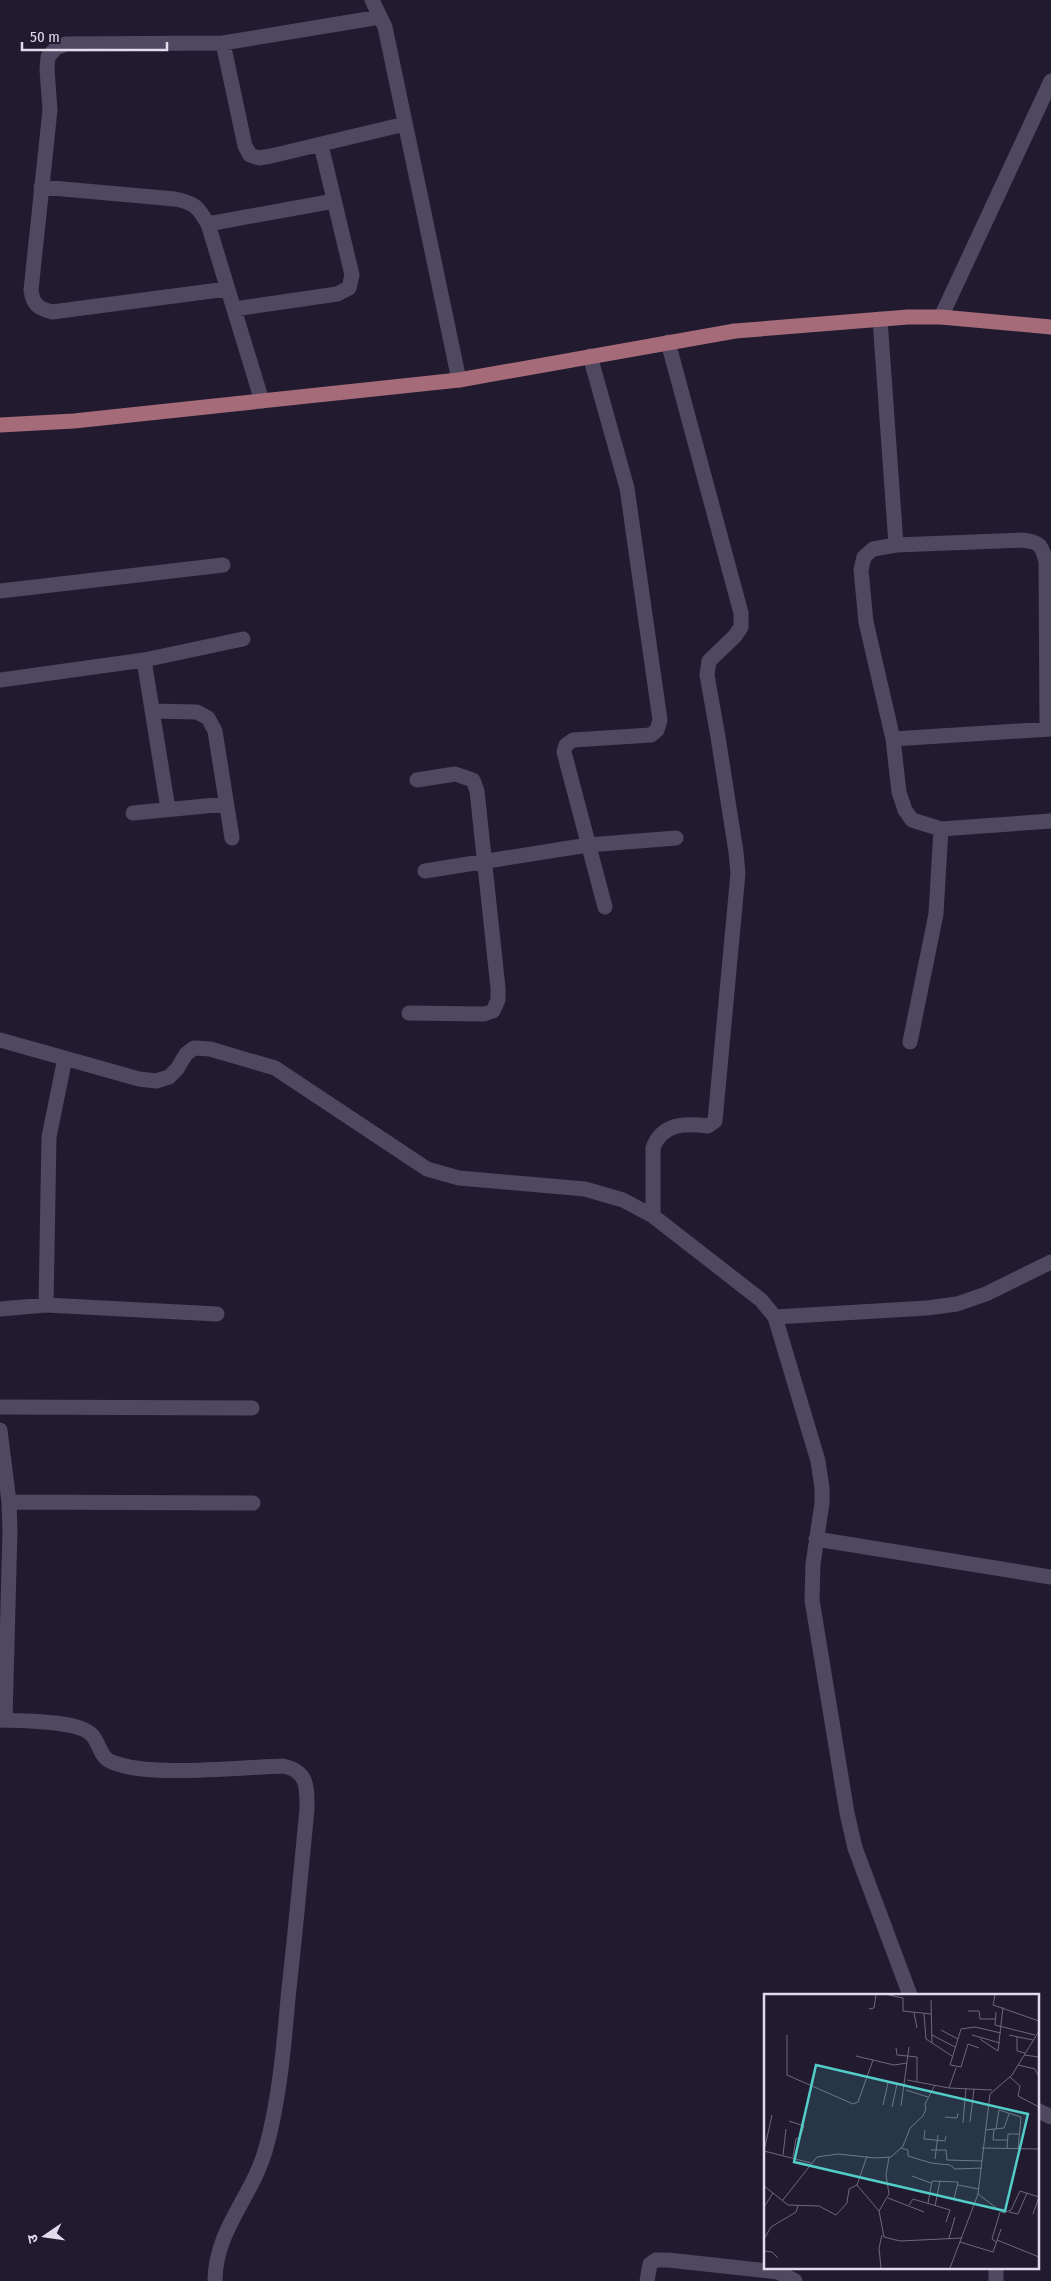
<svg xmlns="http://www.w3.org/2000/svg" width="1051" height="2281" viewBox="0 0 1051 2281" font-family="'Fira Sans Condensed','Noto Sans Devanagari',sans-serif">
<rect width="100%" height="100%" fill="#221b30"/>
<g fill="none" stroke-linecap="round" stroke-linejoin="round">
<path stroke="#4f4860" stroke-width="15" d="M372,0L385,27L459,380
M223,43L245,146L250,155L259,158L271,156L405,124
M41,187L175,199C195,203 198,207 208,224L262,401
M208,224L334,201
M227,289L52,312C38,308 33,305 31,290L50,110L47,69L48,57L56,48L66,44L223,43L380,17
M234,309L337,294L349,288L352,275L321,145
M941,317L1051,81
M880,319L896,545
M590,356L627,488L660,720L657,730L651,735L573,740L566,745L564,752L605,907
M0,591L223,565
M144,660L168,809
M0,680L144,660L243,639
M152,711L197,712L208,718L215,731L232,838
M1047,729L1046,562C1042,545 1040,542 1022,540L896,545L873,549L864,557L861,570L866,622L893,739L899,792L905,810L912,820L941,829L1051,821
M893,739L1051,729
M133,813L226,804
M425,871L588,845L676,838
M409,1013L484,1014L493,1011L498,1000V988L477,791L473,780L455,774L417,780
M0,1040L139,1079L156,1081L169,1077L177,1069L186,1054L194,1048L210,1049L275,1068L427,1169L459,1178L585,1189L623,1200L653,1216L761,1300L775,1317L818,1461L822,1488V1503L813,1564L812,1600L847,1813L855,1848L910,1995
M910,1042L936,914L941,829
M653,1216V1148C662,1123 685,1123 708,1126L715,1121L738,873L736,852L718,737L707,675L709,661L735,636L741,627V613L668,342
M46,1305L49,1137L65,1058
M0,1309L46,1305L217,1314
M775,1317L927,1308L957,1304L986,1294L1051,1262
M0,1407L252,1408
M0,1430L9,1502L10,1530L5,1720
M9,1502L253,1503
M816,1539L1051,1577
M0,1720C20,1721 79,1720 92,1735C100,1744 100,1758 112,1762C149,1778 241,1767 283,1766C308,1771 307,1787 307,1809C301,1872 295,1935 288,1998C284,2046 279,2102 266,2148C253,2196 215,2230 215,2281
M1037,2110L1051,2117
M996,2267V2281
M647,2281L650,2264L656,2260H668L778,2272L795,2281"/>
<path stroke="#a66b79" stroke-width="15" d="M0,425L74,421L459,380L735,331L908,317H941L1051,327"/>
</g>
<g transform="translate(764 1994)">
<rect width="275" height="275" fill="#221b30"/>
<path fill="none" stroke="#6e687b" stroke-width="1" d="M125,1L139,4V17L167,20M231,1L229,11L275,27M167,6L168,49M105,15L110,14L112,1M204,17H215L216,25H231M232,18L231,31L271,41M150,19L153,34M160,20L162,45L188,62M177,36L194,45M23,41V81L89,110L94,108L109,66M168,41L191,53M208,41L236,49M245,41L269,46M253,43V57L261,59M216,45L234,57L239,13M132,54L133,61L153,63V87M215,54L204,50L197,73L186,71L197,35L211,33L237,39M260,61L275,63M92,62L130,71L143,69M254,71L271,75L275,83M104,83L142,91M246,83L256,92L254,102L275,113M143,86L185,94L228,96M185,94L192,74M142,96L164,103M119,111L124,89M137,112L145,53M128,113L133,90M181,123L193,124L194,119M25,127L40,132L36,143L32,145L29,163M206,128L210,95M199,129L202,94M230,135L229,146H243M232,135L235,116L257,123L254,155M161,136L160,145L181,147L182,142M221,136L240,134L245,120M137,154L144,156V162L167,169L186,171L191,175L218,174M218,154L275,155M243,155L244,140H255M167,156H182L183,166L218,167M0,157L47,169M0,157L8,121M19,161L22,135M171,165L174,141M148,182L167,189M93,191L103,162M194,191L215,195M0,192L24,211L55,212L72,221L83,209L85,195L93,191L115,217L120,243L136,247L198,244M214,200L239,219L247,216L256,197L275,203M124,204L160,218M18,207L53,163L74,160L111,164L127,163L139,152L146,134L159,122L162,115L161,110L171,91M164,209L168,187L194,188L190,205L174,201M145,211L149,205L186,216L182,228M171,212L176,187M0,213L9,199M115,217L125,200L122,181L125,163M245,218L254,220L263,199M269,220L275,203M185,244L191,223M0,245L7,233L32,218L34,212M233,246L275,263M196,248L229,258L237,235M232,248L228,245L236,218M0,257L8,258L14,264M117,274L115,254L118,241M186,274L214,200L226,100L248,81L275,37"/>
<path fill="#53cdc9" fill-opacity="0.15" stroke="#53cdc9" stroke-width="2.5" d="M52,71L264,120L241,217L30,168Z"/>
<rect width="275" height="275" fill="none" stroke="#e0dceb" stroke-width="2.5"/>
</g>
<g transform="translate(45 2236) rotate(257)" stroke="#221b30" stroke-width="4" paint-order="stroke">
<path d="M0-4L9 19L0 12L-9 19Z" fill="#e0dceb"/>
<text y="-8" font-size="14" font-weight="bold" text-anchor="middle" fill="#e0dceb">उ</text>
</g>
<path d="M22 42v8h145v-8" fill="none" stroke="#e0dceb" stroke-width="2.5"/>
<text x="30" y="42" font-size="15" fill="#e0dceb" stroke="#221b30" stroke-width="4" paint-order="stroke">50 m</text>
</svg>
